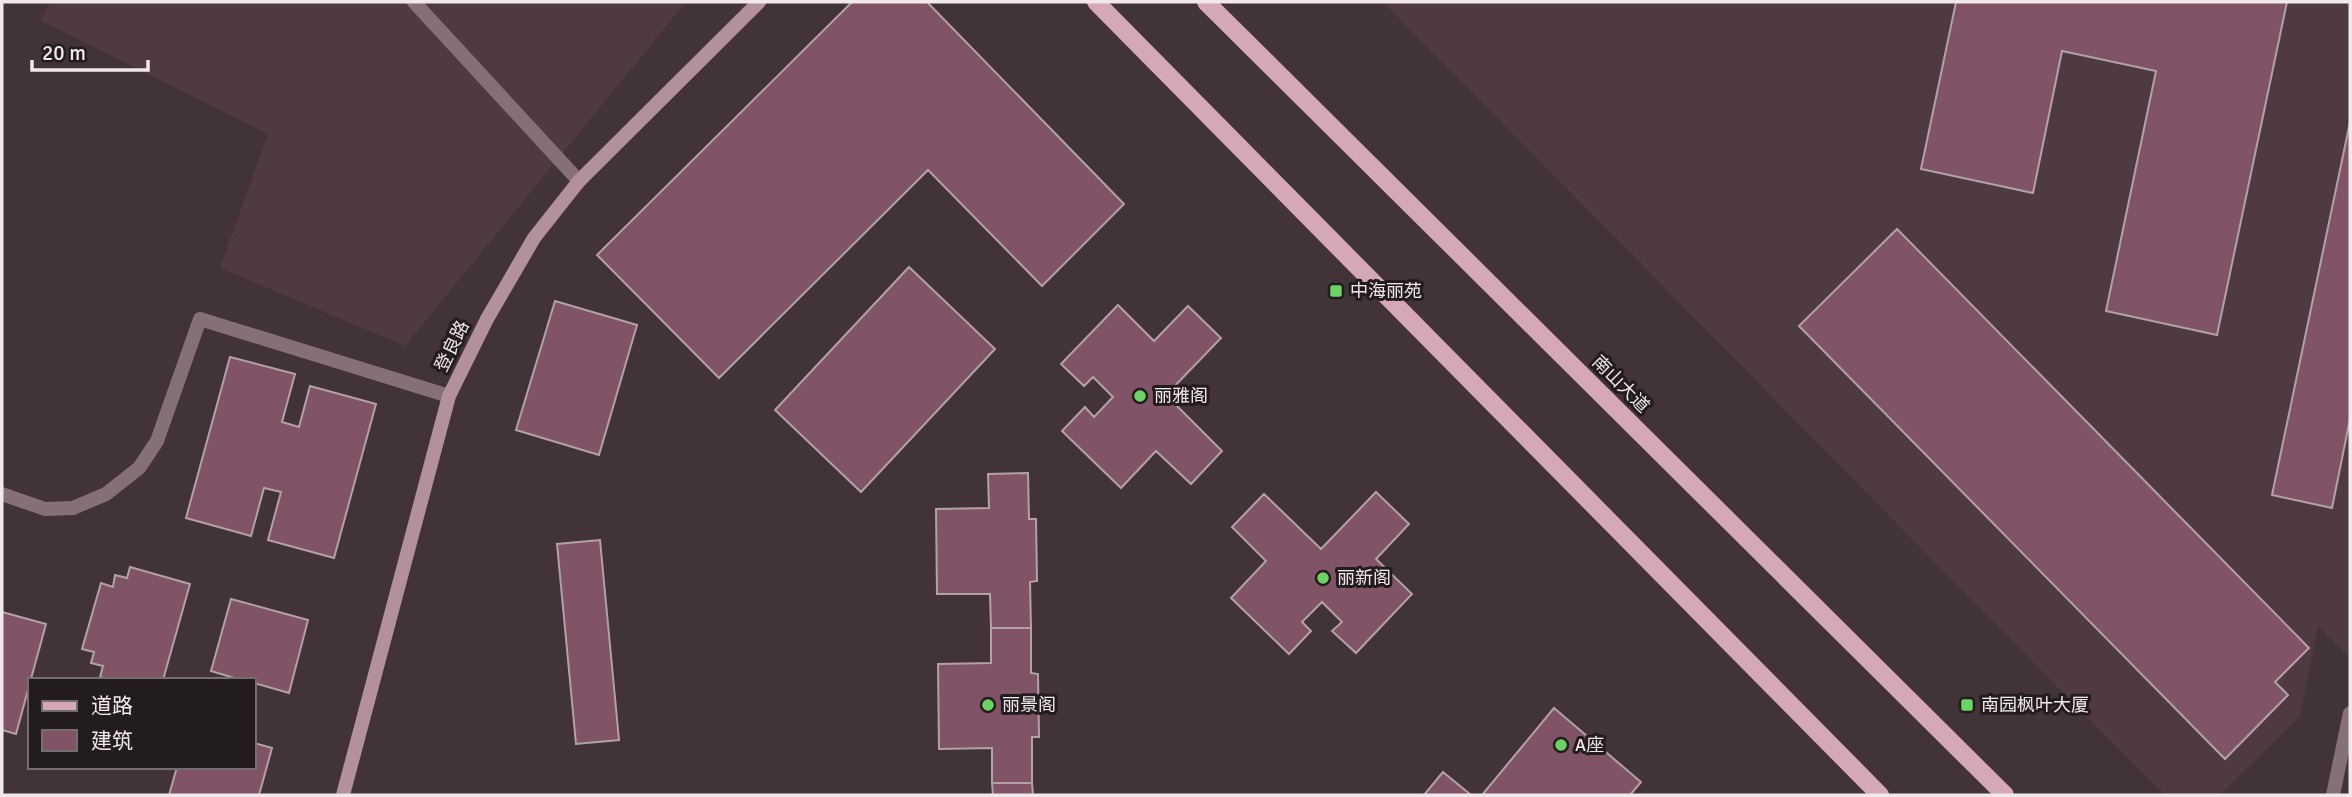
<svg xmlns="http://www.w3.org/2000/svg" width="2352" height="797" viewBox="0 0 2352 797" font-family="Signika,'Noto Sans SC',sans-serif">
<rect width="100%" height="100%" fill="#413338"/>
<path fill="#4f3a43" d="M51,2H686L405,346L220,268L268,134L40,20Z
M1383,2H2350V658L2318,626L2300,716L2220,795H2164Z"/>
<path fill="#815366" stroke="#b2a1a7" stroke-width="2" d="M852,2H927L1124,204L1042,286L928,170L719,378L597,255Z
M1956,2H2287L2217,335L2106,311L2156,71L2062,51L2033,193L1921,169Z
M2350,122V419L2332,508L2272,495Z
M1897,229L2309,648L2275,682L2288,695L2225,759L1799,326Z
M909,267L995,349L861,492L775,410Z
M555,301L637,325L599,455L516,430Z
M1118,305L1154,341L1188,306L1221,338L1166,395L1222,451L1191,484L1156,451L1121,488L1062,431L1085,407L1094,417L1113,397L1093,377L1084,386L1061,364Z
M230,357L295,374L282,422L299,427L310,386L376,404L334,558L268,540L281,492L264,488L251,536L186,518Z
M1028,473L1029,519H1036L1037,581L1030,582L1031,628H991L990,594H937L936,509L989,508L988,474Z
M1376,492L1409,524L1376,559L1412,594L1356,653L1332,631L1342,622L1322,602L1302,622L1311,631L1289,654L1231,598L1266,561L1232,527L1264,494L1321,549Z
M600,540L619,740L576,744L557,544Z
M130,567L190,584L163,680H109L100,677L103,666L91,663L94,652L82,649L101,583L113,587L115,575L127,578Z
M231,599L308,620L289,693L254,683V680H241L211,671Z
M2,612L46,624L16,734L2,730Z
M991,628H1031V673L1038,674L1039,737H1032V783H992V748L939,749L938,664L991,663Z
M1554,708L1641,782L1630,795H1482Z
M254,743L272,748L259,795H169L177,767H254Z
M1443,772L1471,795H1424Z
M992,783H1032L1033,795H993Z"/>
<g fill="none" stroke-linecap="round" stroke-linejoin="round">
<path stroke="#867078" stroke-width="14" d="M414,2L579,181
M2,494L45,509L73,508L106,494L139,468L157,441L200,319L449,396"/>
<path stroke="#867078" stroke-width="14" d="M2333,795L2350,713"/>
<path stroke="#b2909d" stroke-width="14" d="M343,795L449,396L487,319L534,238L579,181L759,2"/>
<path stroke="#d4a8b9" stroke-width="18" d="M1096,2L1880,795
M1206,2L2005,795"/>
</g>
<g fill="#6ad363" stroke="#231c1f" stroke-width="2.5">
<rect x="1329" y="284" width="14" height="14" rx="3.5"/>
<circle cx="1140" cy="396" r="7"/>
<circle cx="1323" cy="578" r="7"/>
<circle cx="988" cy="705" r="7"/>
<rect x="1960" y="698" width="14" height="14" rx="3.5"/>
<circle cx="1561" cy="745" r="7"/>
</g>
<g text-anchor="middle" stroke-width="6" stroke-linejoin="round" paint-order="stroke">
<g font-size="18" fill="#f1e8eb" stroke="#231c1f" text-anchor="start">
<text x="1350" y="297">中海丽苑</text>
<text x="1154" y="402">丽雅阁</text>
<text x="1337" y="584">丽新阁</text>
<text x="1002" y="711">丽景阁</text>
<text x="1981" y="711">南园枫叶大厦</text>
<text x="1575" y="751">A座</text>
</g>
<g font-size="18" fill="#f1e8eb" stroke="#231c1f">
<text transform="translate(452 346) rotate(-64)" y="6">登良路</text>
<text transform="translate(1621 384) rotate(45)" y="6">南山大道</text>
</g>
</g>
<rect width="2352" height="797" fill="none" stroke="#f1e8eb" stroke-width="7"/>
<rect x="28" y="678" width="228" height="91" fill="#231c1f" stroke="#756e71" stroke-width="2"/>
<rect x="42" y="701" width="35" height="10" fill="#d4a8b9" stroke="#756e71" stroke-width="2"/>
<text x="91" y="713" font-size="21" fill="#f1e8eb">道路</text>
<rect x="42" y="730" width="35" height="21" fill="#815366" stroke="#756e71" stroke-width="2"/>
<text x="91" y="748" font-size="21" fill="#f1e8eb">建筑</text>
<path d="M32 60v10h116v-10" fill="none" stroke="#f1e8eb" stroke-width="3.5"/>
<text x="42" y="60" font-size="21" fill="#f1e8eb" stroke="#231c1f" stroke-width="5" paint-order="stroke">20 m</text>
</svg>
